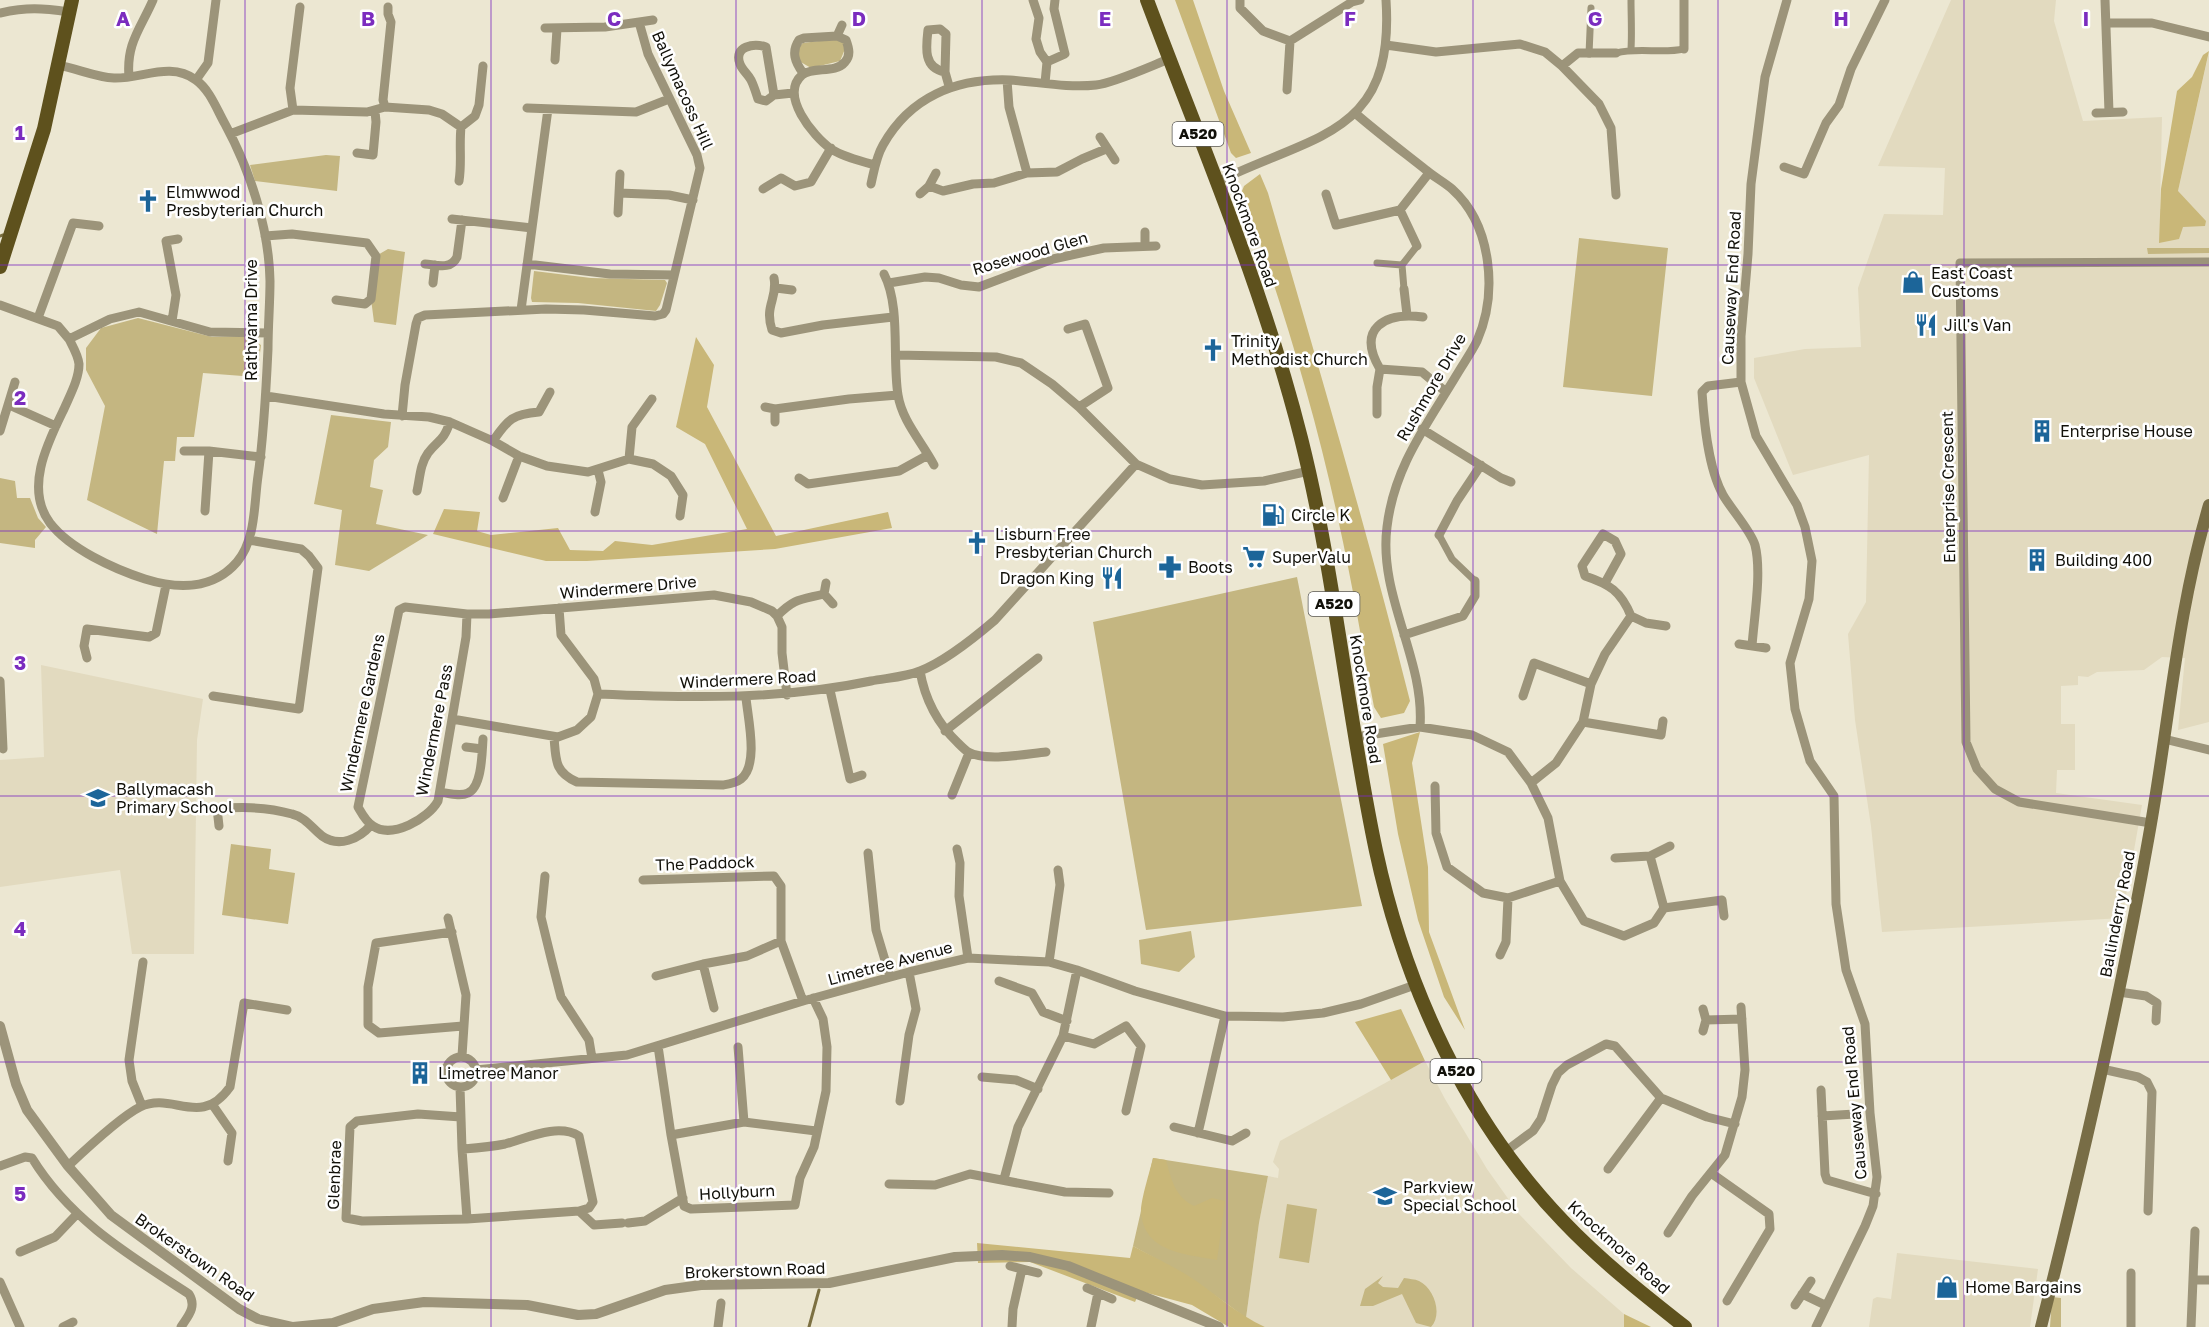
<svg xmlns="http://www.w3.org/2000/svg" width="2209" height="1327" viewBox="0 0 2209 1327" font-family="'Golos Text',sans-serif">
<rect width="100%" height="100%" fill="#ece7d2"/>
<path fill="#e2dabf" d="M1951,0H2056L2054,21L2083,121L2162,117L2160,209H2174L2209,52V722L2178,730L2185,658L2162,657L2144,670L2097,672L2088,677L2078,676V685L2061,686V724H2075V770H2057L2056,793L2142,805L2122,918L1882,932L1871,826L1855,720L1848,634L1866,602L1869,455L1793,475L1754,378V358L1805,349L1861,347L1858,288L1884,214L1943,215L1945,168L1878,166Z
M41,665L203,699L197,740L194,954H132L120,870L0,887V760L44,757Z
M1425,1061L1445,1099L1487,1169L1519,1214L1571,1268L1624,1314V1327H1265L1246,1318L1259,1223L1268,1176L1278,1178L1279,1169L1273,1162L1280,1141Z
M1897,1253L2038,1269L2030,1327H1869L1873,1299L1877,1297L1891,1299Z"/>
<path fill="#c4b681" d="M835,39L844,43L845,49L840,61L811,68L799,61V47L803,43Z
M326,155L340,156L337,191L255,181L250,165Z
M1579,238L1668,248L1652,396L1563,387Z
M2147,248H2209V253L2148,254Z
M388,249L405,252L396,325L374,322L371,299L376,256Z
M534,271L591,278L665,280L667,283L660,305L656,311L578,303L532,302L531,298Z
M138,318L212,337L244,336L261,345L257,377L203,373L194,437H177L175,461H164L157,534L87,500L105,406L86,370V348L101,328Z
M331,415L391,422L388,447L374,460L370,487L383,490L376,524L428,535L369,571L335,565L342,510L314,504Z
M0,478L15,481L17,498H30L38,518L46,527L35,540V548L0,543Z
M1297,577L1362,906L1146,930L1093,622Z
M231,844L271,849L269,869L295,873L288,924L222,915Z
M1191,931L1195,957L1179,972L1141,964L1139,940Z
M1153,1158L1268,1176L1259,1223L1246,1318C1210,1290 1173,1268 1133,1246Z
M1287,1204L1317,1209L1309,1263L1279,1258Z
M1383,1276L1378,1283L1383,1287L1398,1288L1404,1278C1409,1279 1415,1279 1419,1281C1434,1288 1443,1314 1431,1327L1416,1323L1402,1294L1373,1306H1360L1365,1289Z
M2052,1297L2061,1298V1327H2050Z"/>
<path fill="#c9b778" d="M1175,0H1193L1224,91L1251,153L1236,158L1231,153Z
M2209,51L2178,191L2206,221L2205,226L2183,227L2179,239L2159,243L2161,189L2177,91L2192,77L2203,55Z
M1260,174L1268,193C1317,362 1367,530 1410,701L1404,713L1381,718L1374,707C1362,644 1352,581 1338,519C1314,407 1280,298 1242,191L1244,186Z
M696,337L714,365L707,407L776,536L888,512L892,528L775,549L587,561H546L433,534L444,509L480,512L477,531L491,535L558,528L570,550L603,551L615,541L652,545L747,529L705,444L676,427Z
M1420,732L1412,763L1428,867L1429,932L1465,1030L1444,997L1418,920L1398,834L1383,744Z
M1401,1009L1425,1061L1391,1080L1355,1022Z
M1153,1158L1166,1160C1171,1179 1175,1197 1194,1206L1212,1198L1225,1201L1217,1260C1186,1254 1145,1253 1141,1213C1140,1202 1150,1171 1153,1158Z
M977,1243L1130,1258L1133,1246C1151,1256 1169,1264 1187,1275C1214,1292 1236,1314 1265,1327H1229L1192,1305L1140,1291L1135,1302L1030,1262L978,1263Z
M1624,1314L1651,1327H1624Z"/>
<g fill="none" stroke-linecap="round" stroke-linejoin="round">
<path stroke="#7c7042" stroke-width="3" d="M0,236L3,235
M809,1327L819,1290"/>
<path stroke="#9c947a" stroke-width="7" d="M1631,49C1632,32 1631,16 1631,0
M1616,53C1639,47 1661,54 1684,49
M1589,54L1591,8
M1377,263L1402,265
M1404,289L1402,265L1417,246
M1439,535L1452,559L1475,581"/>
<path stroke="#9c947a" stroke-width="9" d="M1033,0L1039,18L1036,39L1040,52L1047,62L1045,83
M1240,0V8L1263,31L1290,41L1352,2L1360,0
M1684,0V49
M1787,0L1765,77L1751,184L1748,254L1741,336V382L1756,436L1797,505L1805,527L1812,561L1809,599L1790,663L1795,709L1810,761L1834,796L1836,904L1846,970L1865,1024L1870,1113L1877,1177L1873,1206L1865,1226L1816,1327
M2105,0L2109,112
M0,13C27,7 42,8 69,12
M2106,23H2152L2209,37
M545,28L605,27L653,20
M837,36L842,25
M1386,45L1436,52L1520,44L1545,52L1562,66L1599,104L1611,128L1616,195
M555,60L557,29
M1047,62L1065,54L1054,9L1055,0
M57,65C76,68 95,77 114,78C142,79 170,61 196,80C210,90 217,110 225,124C250,170 269,228 270,281C270,303 268,326 268,349C266,392 264,434 258,476C254,503 256,540 237,562C213,590 177,589 145,579C114,569 70,549 50,523C24,488 48,442 64,409C70,395 79,379 79,364C78,355 73,347 69,339
M1562,66L1578,53H1616
M945,72C923,68 926,47 928,30L940,29L946,34L945,72L949,86
M803,73C795,62 791,52 799,40L804,38L837,36L846,40C849,48 851,56 845,62C835,74 813,66 802,75C779,95 813,136 831,149C844,157 860,161 875,165
M129,77C126,43 141,28 153,0
M196,80L208,63L216,0
M1007,80L1009,107L1027,173
M1287,90L1290,41
M774,95L766,47C754,43 733,46 740,64C742,70 748,74 751,80C754,86 756,93 758,99L766,101L774,95L793,93
M385,107L383,100L391,22L388,14V7
M527,108L636,112L669,99
M293,110L290,88L300,7
M1355,113C1378,133 1402,151 1426,170C1434,177 1444,182 1452,189C1492,225 1498,293 1477,341C1471,353 1463,364 1456,376C1426,426 1394,467 1387,527C1378,596 1425,659 1420,727
M2096,113L2123,112
M461,127L475,116L479,105L483,66
M230,134L293,110L367,112L385,107L429,110L442,114L461,127C459,146 462,163 459,181
M1100,137L1115,160
M357,153L373,155L376,122L375,111
M1784,167L1804,174L1826,123L1839,105L1851,69L1885,0
M1217,182C1313,134 1395,137 1386,0
M871,184C874,171 876,157 883,145C910,97 956,78 1010,80C1039,82 1067,88 1096,85C1114,83 1151,66 1169,59
M929,186L943,191L973,184L994,183L1027,173L1057,172L1082,159L1106,149
M763,189L781,178L795,186L811,182L831,148
M619,193L669,195L693,200
M920,194L929,186L936,173
M1326,194L1336,225L1400,210L1429,173
M1400,210L1417,246
M618,213L620,174
M452,219L532,228
M1145,232V246
M265,236L292,234L367,243L376,256L371,299L365,304L336,300
M425,264C437,265 451,270 457,257L462,220
M527,264L610,274L674,275
M884,274C901,307 892,358 898,395C902,421 922,442 934,465
M774,278C778,299 764,305 772,330L781,333L823,325L893,317
M433,283L435,265
M889,283L925,277L939,278L961,285L979,287L1053,259L1104,248L1156,246
M776,288L792,290
M1404,289L1407,315
M0,305L58,326L69,339L110,319L139,312L210,332L268,333
M521,310L548,109
M38,318L73,223L99,226
M172,321L176,295L166,241L178,239
M1068,329L1085,324L1108,388L1079,407
M896,355L996,357L1021,363L1052,384L1079,407L1136,464L1170,479L1202,485L1264,481L1309,471
M1380,369L1422,372L1446,392
M1741,382L1708,386L1702,392C1704,422 1708,468 1723,495C1731,509 1751,531 1755,545C1762,572 1754,618 1752,646
M266,396L384,414L429,417L450,422L493,441L519,456L547,466L588,472L629,459L653,464L671,476L683,495L680,516
M9,405L56,426
M765,407L775,409L849,399L898,395
M775,409V422
M1377,414V387L1380,369C1356,328 1385,312 1423,317
M402,416L405,385L416,324L418,318L425,315L546,309L584,310L655,316L663,314L666,310L700,168L697,155L648,54L639,22
M1422,429L1501,478L1511,482
M0,431L15,382
M493,441C508,419 513,414 539,412L550,392
M184,451H209L261,457
M629,459L632,427L652,399
M799,478L808,484L899,471L928,455
M417,491C420,478 420,464 428,453C439,439 443,442 450,422
M503,498L519,456
M205,511L209,451
M595,512L601,482L598,470
M1439,535L1457,501L1481,465
M826,583L824,594L833,604
M1605,583L1621,554L1615,541L1603,534L1582,566L1585,576C1609,584 1621,591 1631,616
M467,614L466,637L438,801C428,819 392,839 373,826C366,822 362,814 358,807L399,610L405,607L467,614H489L714,595L751,602L772,611L777,616L782,627V653L787,695
M777,616C795,598 800,600 824,594
M1404,635L1463,616L1475,596V581
M1739,644L1766,648
M87,658L84,646L87,629L149,637L156,633L166,585
M920,671C925,700 937,723 958,743C961,746 965,750 968,752C986,762 1026,754 1046,752
M0,681L3,749
M830,690L850,779L862,775
M598,694C690,698 780,700 871,681C887,678 906,677 920,671C946,661 974,638 995,620L1136,464
M213,696L299,709L318,568L309,556L301,549L249,540
M1523,696L1534,663L1591,684
M452,719L558,737L577,730L591,717L598,694L594,679L561,635L559,608
M1583,722L1661,735L1663,721
M945,731L1038,658
M554,737C556,759 554,772 577,782L723,785C729,784 736,783 741,779C759,765 748,719 746,698
M1356,737L1420,727L1472,735L1508,752L1531,783L1548,818L1560,881L1584,921L1624,936L1654,923L1664,908L1722,900L1724,916
M2164,739L2209,750
M466,747L482,749
M1531,783L1556,763L1583,722L1591,684L1605,654L1631,616L1646,623L1666,626
M1435,786L1436,833L1447,867L1483,893L1508,898L1560,881
M440,792C448,793 460,797 468,793C482,787 482,753 483,739
M952,795L969,753
M217,808L219,826
M208,809C238,807 264,806 292,814C305,817 312,828 322,836C339,848 359,839 371,825
M2151,823L2019,802L1995,789L1977,769L1966,742L1960,263L2209,262
M957,849L960,863L959,896L968,958
M868,853L876,930L890,977
M1650,856L1664,908
M1615,858L1650,856L1670,846
M545,876L541,917L551,958L561,997L589,1040L592,1058
M643,880L774,876L781,886V941L803,1001
M448,918L466,995L462,1056
M452,932L376,943L368,987V1025L379,1033L463,1026
M1500,955L1506,942L1508,898
M1049,962L1060,885L1058,870
M703,964L714,1008
M656,976L703,964L747,956L781,941
M999,981L1032,993L1043,1012L1067,1021
M2119,992L2146,996L2157,1003L2156,1021
M1706,1020L1742,1019
M1703,1031L1706,1020L1703,1009
M1063,1036L1094,1044L1126,1026L1141,1046L1126,1111
M658,1046L671,1135L684,1206L691,1209L795,1205L800,1178L814,1147L826,1091L827,1047L823,1019L813,998
M738,1047L744,1122
M446 1072a15 15 0 1 1 30 0a15 15 0 1 1-30 0Z
M2102,1069L2138,1077L2147,1082L2152,1092L2148,1211
M476,1070L627,1055L803,1001L909,972L968,958L1049,962L1077,970L1135,991L1225,1016L1283,1017L1323,1013L1361,1004L1415,985
M982,1077L1016,1080L1038,1089
M460,1087L462,1149L467,1219
M1821,1090L1825,1174L1827,1180L1876,1194
M900,1101L909,1035L916,1009L909,972
M212,1104L232,1133L228,1161
M142,1106L132,1081L129,1060L143,962
M1822,1116L1855,1114
M461,1117L418,1114L357,1121L350,1127L346,1218L362,1221L467,1219L579,1211L589,1208L593,1202L579,1136C558,1123 527,1138 505,1144C491,1147 476,1148 462,1149
M1174,1127L1232,1141L1246,1133
M1198,1133L1225,1016
M671,1135L744,1122L816,1131
M1506,1151L1533,1131L1541,1119L1552,1085L1558,1073L1567,1065L1606,1044L1615,1046L1661,1098L1707,1117L1735,1124
M0,1166L25,1157L32,1158C70,1220 129,1255 189,1294C197,1307 188,1316 181,1327
M68,1166C85,1150 120,1117 140,1107C173,1091 200,1129 230,1087L244,1003L287,1010
M1608,1169L1661,1098
M1711,1173L1769,1214L1770,1229L1727,1301
M1004,1179L1018,1127L1063,1036L1077,970
M889,1184L935,1185L970,1174L1065,1192L1109,1193
M579,1211L594,1225L622,1223
M628,1223L645,1221L683,1198
M1668,1233L1692,1196L1725,1155L1742,1097L1745,1070L1741,1007
M20,1252L55,1237L76,1215
M1010,1266L1038,1273
M2131,1273V1327
M2193,1280H2209
M0,1282L20,1327
M1087,1288L1112,1299
M1802,1294L1825,1305
M1795,1305L1811,1281
M63,1327L73,1322
M718,1327L721,1303
M1012,1327L1013,1309L1022,1269
M1091,1327L1098,1293
M2191,1327L2195,1231"/>
<path stroke="#9c947a" stroke-width="10" d="M0,1026L16,1084L27,1110L68,1166L111,1215L239,1309L258,1319L293,1327L333,1323L373,1309L424,1302L527,1305L578,1315L596,1314L665,1290L701,1285L829,1283L955,1257L1002,1255L1030,1257L1068,1266L1219,1327"/>
<path stroke="#786d46" stroke-width="12" d="M2041,1327C2082,1164 2120,1000 2149,835C2169,724 2177,613 2209,505"/>
<path stroke="#5e511d" stroke-width="14" d="M1147,0C1201,144 1263,287 1301,438C1335,573 1347,714 1376,851C1405,986 1466,1120 1563,1221C1600,1260 1643,1294 1685,1327
M0,267L44,129L72,0"/>
</g>
<path fill="none" stroke="#7b2cbf" stroke-width="1.5" stroke-opacity="0.55" d="M245,0V1327M491,0V1327M736,0V1327M982,0V1327M1227,0V1327M1473,0V1327M1718,0V1327M1964,0V1327M0,265H2209M0,531H2209M0,796H2209M0,1062H2209"/>
<defs>
<g id="church-bare" transform="scale(1.8)"><path d="M-1.2-6h2.4v3.5h3.3v2.4h-3.3V6h-2.4V-.1h-3.3v-2.4h3.3Z" fill="#1c6599" stroke="#fff" stroke-width="2.5" paint-order="stroke"/></g>
<g id="shop-bare" transform="scale(1.8)"><path d="M-5-2.5h2.3a2.7 3.5 0 0 1 5.4 0H5L5.5 6h-11ZM-1.5-2.5h3a1.5 2.3 0 0 0-3 0Z" fill="#1c6599" stroke="#fff" stroke-width="2.5" paint-order="stroke"/></g>
<g id="restaurant-bare" transform="scale(1.8)"><path d="M-5-6h1v4h1v-4h1v4h1v-4h1v5L-1.5 .5V6h-2V.5L-5-1ZM5-6V6H3V1.5H1.5Q1.5-4 5-6Z" fill="#1c6599" stroke="#fff" stroke-width="2.5" paint-order="stroke"/></g>
<g id="building-bare" transform="scale(1.8)"><path d="M-4-6H4V6H1V3H-1V6H-4ZM-2.5-4.3h1.7v1.8h-1.7ZM.8-4.3h1.7v1.8H.8ZM-2.5-1h1.7V.8h-1.7ZM.8-1h1.7V.8H.8Z" fill="#1c6599" stroke="#fff" stroke-width="2.5" paint-order="stroke"/></g>
<g id="fuel-bare" transform="scale(1.8)"><path d="M-5.5-6h7V0h2V4h1.3V-2.5L3-4.5l.8-.8L6-3V5H2.5V1h-1V6h-7ZM-4.2-4.7v3.2H.2V-4.7Z" fill="#1c6599" stroke="#fff" stroke-width="2.5" paint-order="stroke"/></g>
<g id="supermarket-bare" transform="scale(1.8)"><path d="M-6-5.5h2.5l.6 2H6L4.5 2H-2.5L-4.4-4H-6ZM-1.5 3.2a1.3 1.3 0 1 0 .1 0ZM3 3.2a1.3 1.3 0 1 0 .1 0Z" fill="#1c6599" stroke="#fff" stroke-width="2.5" paint-order="stroke"/></g>
<g id="pharmacy-bare" transform="scale(1.8)"><path d="M-2-6h4v4h4v4h-4v4h-4v-4h-4v-4h4Z" fill="#1c6599" stroke="#fff" stroke-width="2.5" paint-order="stroke"/></g>
<g id="school-bare" transform="scale(1.8)"><path d="M0-5L7-2L0 1L-7-2ZM-4 1L0 2.5L4 1V4Q0 6-4 4Z" fill="#1c6599" stroke="#fff" stroke-width="2.5" paint-order="stroke"/></g>
</defs>
<g fill-rule="evenodd">
<use href="#church-bare" x="148" y="201"/>
<use href="#shop-bare" x="1913" y="282"/>
<use href="#restaurant-bare" x="1926" y="325"/>
<use href="#church-bare" x="1213" y="350"/>
<use href="#building-bare" x="2042" y="431"/>
<use href="#fuel-bare" x="1273" y="515"/>
<use href="#church-bare" x="977" y="543"/>
<use href="#supermarket-bare" x="1254" y="557"/>
<use href="#building-bare" x="2037" y="560"/>
<use href="#pharmacy-bare" x="1170" y="567"/>
<use href="#restaurant-bare" x="1112" y="578"/>
<use href="#school-bare" x="98" y="798"/>
<use href="#building-bare" x="420" y="1073"/>
<use href="#school-bare" x="1385" y="1196"/>
<use href="#shop-bare" x="1947" y="1287"/>
</g>
<g text-anchor="middle" stroke-width="5" stroke-linejoin="round" paint-order="stroke">
<g fill="#fff" stroke="#595854" stroke-width="1.5">
<rect x="1172.5" y="122" width="51" height="24" rx="4.5"/>
<rect x="1308.5" y="592" width="51" height="24" rx="4.5"/>
<rect x="1430.5" y="1059" width="51" height="24" rx="4.5"/>
</g>
<g font-size="15" font-weight="bold" fill="#12110a">
<text x="1198" y="139">A520</text>
<text x="1334" y="609">A520</text>
<text x="1456" y="1076">A520</text>
</g>
<g font-size="16" fill="#12110a" stroke="#fff">
<text transform="translate(683 90) rotate(66)" y="6">Ballymacoss Hill</text>
<text transform="translate(1250 225) rotate(70)" y="6">Knockmore Road</text>
<text transform="translate(1030 253) rotate(-16)" y="6">Rosewood Glen</text>
<text transform="translate(1731 288) rotate(-87)" y="6">Causeway End Road</text>
<text transform="translate(251 320) rotate(-90)" y="6">Rathvarna Drive</text>
<text transform="translate(1431 387) rotate(-60)" y="6">Rushmore Drive</text>
<text transform="translate(1948 487) rotate(-91)" y="6">Enterprise Crescent</text>
<text transform="translate(628 587) rotate(-5)" y="6">Windermere Drive</text>
<text transform="translate(748 679) rotate(-3)" y="6">Windermere Road</text>
<text transform="translate(1366 699) rotate(81)" y="6">Knockmore Road</text>
<text transform="translate(362 713) rotate(-78)" y="6">Windermere Gardens</text>
<text transform="translate(434 730) rotate(-79)" y="6">Windermere Pass</text>
<text transform="translate(705 863) rotate(-2)" y="6">The Paddock</text>
<text transform="translate(2117 914) rotate(-79)" y="6">Ballinderry Road</text>
<text transform="translate(890 963) rotate(-15)" y="6">Limetree Avenue</text>
<text transform="translate(1854 1103) rotate(-95)" y="6">Causeway End Road</text>
<text transform="translate(334 1175) rotate(-88)" y="6">Glenbrae</text>
<text transform="translate(737 1192) rotate(-3)" y="6">Hollyburn</text>
<text transform="translate(1619 1247) rotate(42)" y="6">Knockmore Road</text>
<text transform="translate(195 1257) rotate(35)" y="6">Brokerstown Road</text>
<text transform="translate(755 1270) rotate(-2)" y="6">Brokerstown Road</text>
</g>
<g font-size="16" fill="#12110a" stroke="#fff" text-anchor="start">
<text x="166" y="198">Elmwwod<tspan x="166" dy="18">Presbyterian Church</tspan></text>
<text x="1931" y="279">East Coast<tspan x="1931" dy="18">Customs</tspan></text>
<text x="1944" y="331">Jill's Van</text>
<text x="1231" y="347">Trinity<tspan x="1231" dy="18">Methodist Church</tspan></text>
<text x="2060" y="437">Enterprise House</text>
<text x="1291" y="521">Circle K</text>
<text x="995" y="540">Lisburn Free<tspan x="995" dy="18">Presbyterian Church</tspan></text>
<text x="1272" y="563">SuperValu</text>
<text x="2055" y="566">Building 400</text>
<text x="1188" y="573">Boots</text>
<text x="1094" y="584" text-anchor="end">Dragon King</text>
<text x="116" y="795">Ballymacash<tspan x="116" dy="18">Primary School</tspan></text>
<text x="438" y="1079">Limetree Manor</text>
<text x="1403" y="1193">Parkview<tspan x="1403" dy="18">Special School</tspan></text>
<text x="1965" y="1293">Home Bargains</text>
</g>
</g>
<g font-size="20" text-anchor="middle" font-weight="bold" fill="#7b2cbf" stroke="#fff" stroke-width="5" stroke-linejoin="round" paint-order="stroke">
<text x="123" y="26">A</text>
<text x="368" y="26">B</text>
<text x="614" y="26">C</text>
<text x="859" y="26">D</text>
<text x="1105" y="26">E</text>
<text x="1350" y="26">F</text>
<text x="1595" y="26">G</text>
<text x="1841" y="26">H</text>
<text x="2086" y="26">I</text>
<text x="20" y="140">1</text>
<text x="20" y="405">2</text>
<text x="20" y="670">3</text>
<text x="20" y="936">4</text>
<text x="20" y="1201">5</text>
</g>
</svg>
